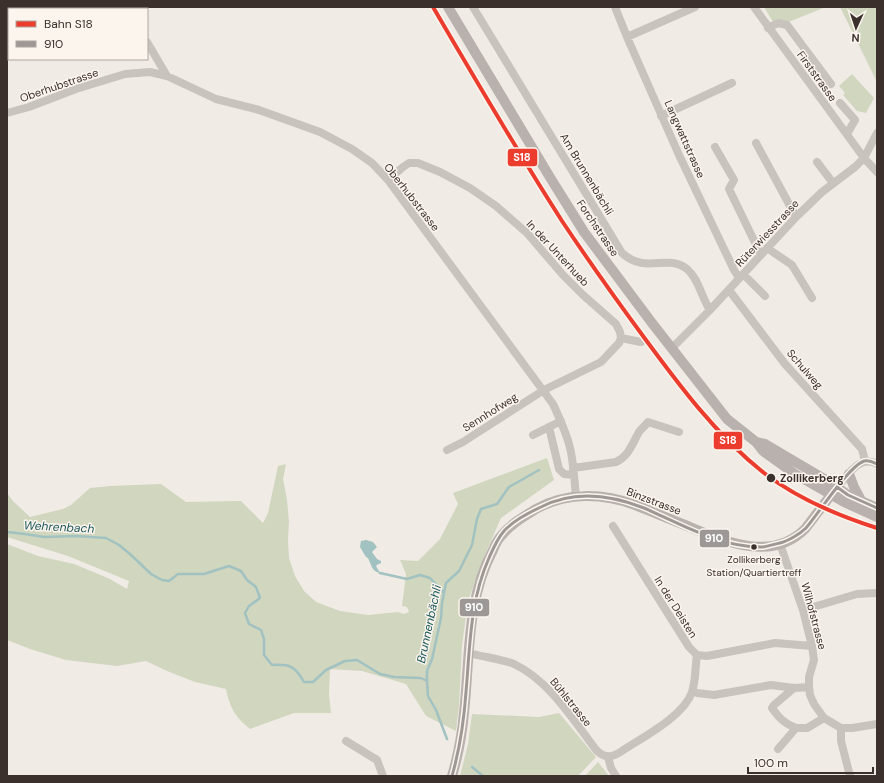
<svg xmlns="http://www.w3.org/2000/svg" width="884" height="783" viewBox="0 0 884 783" font-family="'DM Sans',sans-serif">
<rect width="100%" height="100%" fill="#f0ebe5"/>
<path fill="#d1d6bf" d="M764,7H826L776,27Z
M840,7H877V82Z
M852,74L874,98L866,113L857,111L843,95L845,93L839,86Z
M547,458L554,480L501,518L484,557L468,601L462,646L459,706L456,731L426,716L406,684L362,671L330,669L329,695L331,713H294L250,729C235,717 230,708 226,689L195,682L167,671L146,661L117,666L66,660L30,649L7,640V544L38,556L74,564L108,578L127,589L129,581L68,556L7,537V493L13,501L30,517L63,509L71,505L90,488L110,486L161,484L186,502L241,501L263,523L268,513L278,466L286,464L283,479L287,500L289,522L288,540L289,558L295,576L304,591L316,602L340,611L368,615L398,612L404,614L409,612L407,607L402,606L406,574L400,560L418,561L440,539L458,504L453,493Z
M559,713L596,757L578,776H460L468,744L472,714L539,717Z
M598,762L609,776H585Z"/>
<path fill="#a1c2c1" d="M366,540L373,542L377,547L372,552L377,559L381,561V563L377,565L376,566L380,573C372,572 371,564 368,558L366,557L360,547L361,541Z"/>
<g fill="none" stroke-linecap="round" stroke-linejoin="round">
<path stroke="#a1c2c1" stroke-width="2.5" d="M7,532L25,534L44,537L76,536L106,538L119,545L130,554L151,574L162,580L169,581L178,574H204L229,566L241,571L247,580L256,587L260,598L249,606L245,613L249,624L261,630L264,639V655L272,665C290,664 295,666 304,682H313L326,670L345,661L357,660L380,674L394,677L421,678L427,681L428,696L436,710L447,739
M380,573L407,579L420,575L430,578L444,593
M427,681V671L432,659L441,618L442,603L446,583L459,571L472,545L477,519L481,509L497,504L509,487L539,470
M472,767L483,776"/>
<path stroke="#c9c3be" stroke-width="8" d="M126,7L128,9
M473,7L622,253C646,275 667,253 687,269C699,279 701,297 710,310
M615,7L627,37L679,155L734,270L739,278
M754,7L864,158L877,172
M768,28L778,23L787,25L831,84
M627,37L695,7
M147,42L167,76
M840,103L855,120L847,134
M7,113L29,107L76,89L125,74L150,72L167,76L216,99L259,110L320,132L352,149L372,163L388,180L553,404C559,417 565,430 569,444C574,461 574,479 576,496
M661,116L732,83
M756,143L796,217
M715,147L734,180L729,189L761,255
M817,162L833,183
M388,180L403,167L409,163H418L440,172L470,188L496,206L527,233L563,275L583,295L616,324L620,332L621,338L619,343L601,362L544,390L463,442L447,450
M767,248L792,265L812,298
M743,274L765,296
M729,290L785,364L862,449L865,461
M621,338L641,342
M672,348L710,310L796,217L822,192L855,167L864,158L877,133
M549,427L559,469L564,474L574,475
M533,435L561,421
M573,468L616,462C629,456 632,444 639,432C641,429 645,426 648,422L679,432
M837,487C848,476 859,454 877,464
M613,526L689,647L697,655
M780,544L803,610L812,646L814,660L809,677V687L810,695L814,704L824,718L841,728
M803,610L857,594L877,593
M469,653C483,657 502,659 514,664C550,681 573,720 597,751C606,759 613,757 622,751C643,737 684,716 692,692C696,680 695,667 697,655
M697,655L707,656L775,643L812,646
M794,688L774,705L772,708C779,718 785,724 796,728
M693,691L697,693L714,695L771,685L794,688L809,687
M841,728V741L850,776
M841,728H852L877,724
M346,741L377,760L383,776
M778,749L796,728H807L824,718
M608,757L611,768L616,776"/>
<path stroke="#b8b1ad" stroke-width="10" d="M448,7L551,179L584,232L652,323L727,419L756,442L763,451L795,474L844,502L877,517
M756,442L765,444L826,480L848,495L877,508
M849,474L854,487L862,502
M452,776C458,756 462,735 464,713C470,659 466,600 493,550C495,545 498,539 502,535C511,524 523,517 536,509C566,492 603,493 635,505C653,512 672,520 690,527C726,542 772,562 805,529L837,487"/>
<g stroke="#fbf5ee" stroke-width="6">
<path id="bus-1" d="M837,487L848,495L877,508
M452,776C460,748 464,720 466,692C470,646 470,600 489,558C493,549 497,539 504,531C514,520 528,513 541,507C574,490 611,495 644,508C681,524 721,548 763,547C769,546 775,544 780,543C788,541 800,534 806,528C819,513 848,467 864,461C869,460 873,462 877,464"/>
</g>
<use href="#bus-1" stroke="#9d9895" stroke-width="3"/>
<g stroke="#fbf5ee" stroke-width="7">
<path id="rail-1" d="M433,7C475,79 517,151 562,221C588,260 615,298 643,336C679,385 716,435 764,473C798,499 836,515 877,528"/>
</g>
<use href="#rail-1" stroke="#eb3c2e" stroke-width="4"/>
</g>
<g fill="#3b302b" stroke="#fbf5ee" stroke-width="1.5">
<circle cx="771" cy="478" r="5"/>
<circle cx="754" cy="547" r="3.5"/>
</g>
<g text-anchor="middle" stroke-width="3" stroke-linejoin="round" paint-order="stroke">
<g font-size="10" fill="#3b302b" stroke="#fbf5ee">
<text x="754" y="563">Zollikerberg<tspan x="754" dy="13">Station/Quartiertreff</tspan></text>
</g>
<g font-size="11" fill="#3b302b" stroke="#fbf5ee">
<text transform="translate(817 76) rotate(54)" y="4">Firststrasse</text>
<text transform="translate(59 85) rotate(-19)" y="4">Oberhubstrasse</text>
<text transform="translate(685 139) rotate(66)" y="4">Langwattstrasse</text>
<text transform="translate(587 174) rotate(59)" y="4">Am Brunnenbächli</text>
<text transform="translate(412 197) rotate(52)" y="4">Oberhubstrasse</text>
<text transform="translate(598 228) rotate(56)" y="4">Forchstrasse</text>
<text transform="translate(767 233) rotate(-47)" y="4">Rüterwiesstrasse</text>
<text transform="translate(558 253) rotate(47)" y="4">In der Unterhueb</text>
<text transform="translate(805 369) rotate(49)" y="4">Schulweg</text>
<text transform="translate(490 412) rotate(-32)" y="4">Sennhofweg</text>
<text transform="translate(654 501) rotate(21)" y="4">Binzstrasse</text>
<text transform="translate(676 607) rotate(58)" y="4">In der Deisten</text>
<text transform="translate(814 616) rotate(75)" y="4">Wilhofstrasse</text>
<text transform="translate(571 702) rotate(51)" y="4">Bühlstrasse</text>
</g>
<g font-size="11" font-weight="bold" fill="#3b302b" stroke="#fbf5ee" text-anchor="start">
<text x="780" y="482">Zollikerberg</text>
</g>
<g font-size="12" font-style="italic" fill="#1f5a5e" stroke="#fbf5ee">
<text transform="translate(59 527) rotate(3)" y="4">Wehrenbach</text>
<text transform="translate(429 624) rotate(-78)" y="4">Brunnenbächli</text>
</g>
</g>
<g stroke="#fbf5ee" stroke-width="1.5">
<rect x="507" y="148" width="31" height="19" rx="4" fill="#eb3c2e"/>
<rect x="713" y="431" width="30" height="19" rx="4" fill="#eb3c2e"/>
<rect x="699" y="529" width="31" height="19" rx="4" fill="#9d9895"/>
<rect x="459" y="598" width="31" height="19" rx="4" fill="#9d9895"/>
</g>
<g font-size="11" text-anchor="middle" font-weight="bold" fill="#fff">
<text x="522" y="161">S18</text>
<text x="728" y="444">S18</text>
<text x="714" y="542">910</text>
<text x="474" y="611">910</text>
</g>
<rect width="884" height="783" fill="none" stroke="#3b302b" stroke-width="16"/>
<rect x="8" y="8" width="140" height="52" fill="#fbf5ee" stroke="#aea6a0"/>
<rect x="16" y="21" width="20" height="6" fill="#eb3c2e" stroke="#aea6a0"/>
<text x="44" y="28" font-size="12" fill="#3b302b">Bahn S18</text>
<rect x="16" y="41" width="20" height="6" fill="#9d9895" stroke="#aea6a0"/>
<text x="44" y="48" font-size="12" fill="#3b302b">910</text>
<g transform="translate(856 28) rotate(183)" stroke="#fbf5ee" stroke-width="3" paint-order="stroke">
<path d="M0-3L7 15L0 10L-7 15Z" fill="#3b302b"/>
<text y="-6" font-size="11" font-weight="bold" text-anchor="middle" fill="#3b302b">N</text>
</g>
<path d="M748 767v6h125v-6" fill="none" stroke="#3b302b" stroke-width="2"/>
<text x="754" y="767" font-size="12" fill="#3b302b" stroke="#fbf5ee" stroke-width="3" paint-order="stroke">100 m</text>
</svg>
